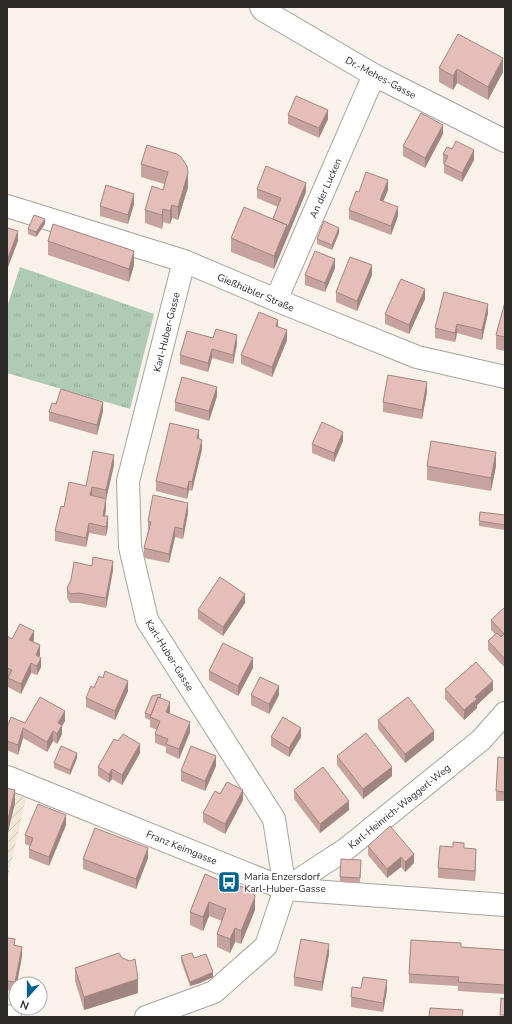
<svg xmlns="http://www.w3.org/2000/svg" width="512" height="1024" viewBox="0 0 512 1024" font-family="'Nunito Sans',sans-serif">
<defs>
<pattern id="industrial-furrows" width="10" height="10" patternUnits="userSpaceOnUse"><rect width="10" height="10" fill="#f1e7d8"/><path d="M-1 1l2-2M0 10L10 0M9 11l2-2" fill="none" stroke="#cfc6b9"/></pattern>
<pattern id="grass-tufts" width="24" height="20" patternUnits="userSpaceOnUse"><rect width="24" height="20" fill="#afcbb6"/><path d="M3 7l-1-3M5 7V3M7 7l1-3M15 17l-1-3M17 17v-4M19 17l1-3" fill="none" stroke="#97ae9c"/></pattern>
</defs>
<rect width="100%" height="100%" fill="#f8f2ea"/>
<path fill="url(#industrial-furrows)" d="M7,790L26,798L7,881Z"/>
<path fill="url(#grass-tufts)" d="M20,267L154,314L130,409L7,373V307Z"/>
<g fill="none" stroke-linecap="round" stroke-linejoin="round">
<g stroke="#a8a39c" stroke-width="24">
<path id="street" d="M261,7L263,10L374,75L505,141
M7,206L184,261L276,300L417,357L505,377
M276,300L374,75
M285,889L346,849L481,740L505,713
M7,1016L10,1017
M146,1017L214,992L266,946L285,889L274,819L147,620L130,547L128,481L184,261"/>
</g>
<g stroke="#a8a39c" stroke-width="24">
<path id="secondary" d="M7,777L285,889L505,905"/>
</g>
<use href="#street" stroke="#fff" stroke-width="22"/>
<use href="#secondary" stroke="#fff" stroke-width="22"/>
</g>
<path fill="#c6a39f" d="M439,68L503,72L488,100L457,83L453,90L439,82Z
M288,115L328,119L319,138L288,124Z
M443,134L425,168L403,156V146Z
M147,145L188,187L178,220L172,218L170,224L163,222L162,229L145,223V210L163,190L164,184L141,177V164Z
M443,154L474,160L462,182L444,173V164L443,163Z
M257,189L306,192L274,269L231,252V238L273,219L278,207L257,198Z
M388,190L383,201L398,216L391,235L349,219V210L359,192Z
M134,204L128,224L100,216V206Z
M45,224L36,237L28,234V229Z
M339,233L332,250L317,244V239Z
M48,241L134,265L129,282L48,255Z
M335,268L325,292L305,285V275Z
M372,275L357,311L336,302V292Z
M425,299L409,334L385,324V314Z
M505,302V351L496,349V335Z
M488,313L482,340L457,333L455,342L435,338V328Z
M278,327L287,340L272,377L241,364V355Z
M213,338L237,344L233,364L212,358L208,372L180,364V355Z
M427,392L422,419L383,412V402Z
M217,396L209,421L175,411V402Z
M56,404L103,411L97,435L49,421V412Z
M199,439L202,449L192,491L189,490L187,499L156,491V481Z
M343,441L334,462L312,453V444Z
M114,465L106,499V509L105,516L108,526L106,536L89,533L86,547L55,541V531L64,507L86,486Z
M427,466H496L491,491L427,480Z
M188,513L183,539L175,537L169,563L144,558V548L148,531V521Z
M505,515V530L479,526V521Z
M113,570L106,608L79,603H70L67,598V588Z
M245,603L223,636L198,619V610Z
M505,607V668L488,650V641L495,634L491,630V620Z
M7,636L12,639L34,640L33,642L40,655L39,657L41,667L37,675L31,673L21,694L8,687V678H7Z
M253,668L238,696L209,680V671Z
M94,688L128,691L115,720L86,707V698Z
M445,689L493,690L477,705V708L464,720L445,699Z
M251,695H279L269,714L251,705Z
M161,698L170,712L169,714L190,732L179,759L166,753V747L155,743V734L157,730L150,727V720L145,718V713Z
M378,720L434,740L405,763L378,729Z
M65,721L62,726V734L57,744L53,741L47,752L23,738L18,755L7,750V728L25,723Z
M271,737H301L289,757L271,746Z
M118,741L140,753L122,785L112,779L109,783L98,776V767Z
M337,756L392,776L363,799L337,765Z
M77,758L70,775L54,768V763Z
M505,758V801H496V791Z
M216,766L205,791L181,781V771Z
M294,790L349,810L320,833L294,799Z
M220,794L243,800L225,834L203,822V813Z
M66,825L49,866L29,858V849L30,846L25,844V835Z
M368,846L414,854V863L405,872L401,867L387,878L368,855Z
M464,848L476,859L475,881L438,878V868Z
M148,858L136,889L83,869V859Z
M361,860L360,883L340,882V877Z
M205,874L255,910L241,944L235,942L230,953L217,947V934L222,921L209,916L203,931L190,925V912Z
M7,938L15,946L22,956L15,991L7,990Z
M461,947L505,950V994L458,991V986L409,983V974Z
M329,954L322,991L294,986V977Z
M181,956L194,958L213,977L200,983L190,986L181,961Z
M122,958L138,993L84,1010L75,981V968Z
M361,988L387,990L383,1012L351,1007V997Z"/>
<path fill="#a18582" d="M503,58V72L488,100V87Z
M457,69V83L453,90V76Z
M328,110V119L319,138V128Z
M443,125V134L425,168V158Z
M474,150V160L462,182V173Z
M188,173V187L178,220V207Z
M388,180V190L380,209V200Z
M306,183V192L274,269V256L287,225Z
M134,194V204L128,224V215Z
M172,205V218L170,224V211Z
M398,207V216L391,235V226Z
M163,209V222L162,229V215Z
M45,219V224L36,237V232Z
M339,228V233L332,250V245Z
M18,231V241L7,270V261Z
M134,251V265L129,282V269Z
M335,259V268L325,292V283Z
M372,265V275L357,311V301Z
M425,289V299L409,334V325Z
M488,304V313L482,340V330Z
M278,320V330L276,326Z
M457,324V333L455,342V333Z
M287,330V340L272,377V367Z
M237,335V344L233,364V355Z
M212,349V358L208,372V363Z
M427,382V392L422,419V410Z
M217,387V396L209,421V411Z
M103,402V411L97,435V425Z
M199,430V440L197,438Z
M343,432V441L334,462V453Z
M202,440V449L192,491V482Z
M496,452V466L491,491V478Z
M114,455V465L106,500V490Z
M189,481V490L187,499V489Z
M92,487V496L90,495Z
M106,499V509L103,525V516Z
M188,503V513L183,539V529Z
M108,516V526L106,536V527Z
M89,523V533L86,547V538Z
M175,527V537L169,563V554Z
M113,561V570L106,608V598Z
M245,594V603L223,636V627Z
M34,631V640L29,649V640Z
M40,645V655L36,664V655Z
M41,658V667L37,675V666Z
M253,658V668L238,696V686Z
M31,663V673L21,694V684Z
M128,681V691L115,720V711Z
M493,681V690L477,705V708L464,720V710L475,697Z
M279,686V695L269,714V704Z
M170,702V712L166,722V712Z
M65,711V721L62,726V734L57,744V734L58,723Z
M190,722V732L179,759V749Z
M23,728V738L18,755V745Z
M301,728V737L289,757V748Z
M53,731V741L47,752V742Z
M434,731V740L405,763V754Z
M140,744V753L122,785V775Z
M77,753V758L70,775V770Z
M216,756V766L205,791V781Z
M392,767V776L363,799V789Z
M112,769V779L109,783V774Z
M15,790V803L7,837V823Z
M243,790V800L225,834V824Z
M349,801V810L320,833V824Z
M66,815V825L49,866V857Z
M148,848V858L136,889V879Z
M476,849V859L475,881V871Z
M414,854V863L405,872V862Z
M401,857V867L387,878V869Z
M255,897V910L241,944V931Z
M209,902V916L203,931V917Z
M235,928V942L230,953V939Z
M329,944V954L322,991V982Z
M22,947V956L17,984H16L15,991V982Z
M213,972V977L200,983L190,986V982Z
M138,979V993L84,1010V997Z
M387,980V990L383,1012V1003Z"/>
<path fill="#e6beb9" stroke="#a18582" d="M458,34L503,58L488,87L457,69L453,76L439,68Z
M296,96L328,110L319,128L288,115Z
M421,113L443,125L425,158L403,146Z
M456,141L474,150L462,173L444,164L448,156L443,154L447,147L452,149Z
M147,145L177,154L181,157L187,166L188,173L178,207L172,205L170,211L163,209L162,215L145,210L152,186L163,190L168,172L141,164Z
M266,166L306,183L287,229V225L273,219L281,198L257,189Z
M366,172L388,180L380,200L398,207L391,226L349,210L356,191L359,192Z
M106,185L134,194L128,215L100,206Z
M244,207L287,225L274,256L231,238Z
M34,215L45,219L36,232L28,229Z
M324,221L339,228L332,245L317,239Z
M53,224L134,251L129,269L48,241Z
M8,228L18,231L7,261V229Z
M315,251L335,259L325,283L305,275Z
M350,257L372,265L357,301L336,292Z
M401,279L425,289L409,325L385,314Z
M444,292L488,304L482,330L457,324L455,333L435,328Z
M505,302V337L496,335Z
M259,312L278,320L276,326L287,330L272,367L241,355Z
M216,329L237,335L233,355L212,349L208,363L180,355L187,331L213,338Z
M388,375L427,382L422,410L383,402Z
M182,377L217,387L209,411L175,402Z
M61,389L103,402L97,425L49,412L52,403L56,404Z
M322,422L343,432L334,453L312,444Z
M170,423L199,430L197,438L202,440L192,482L189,481L187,489L156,481Z
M431,441L496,452L491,478L427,466Z
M93,451L114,455L106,490L92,487L90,495L106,499L103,516H108L106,527L89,523L86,538L55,531L61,506L64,507L69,482L86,486Z
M153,495L188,503L183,529L175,527L169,554L144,548L151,522L148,521Z
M480,512L505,515V525L479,521Z
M93,557L113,561L106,598L79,593L70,594L67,588L71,580L74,562L92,566Z
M220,577L245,594L223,627L198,610Z
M505,607V659L488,641L497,633L501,637L504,634L491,620Z
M20,624L34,631L29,640L40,645L36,655L41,658L37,666L31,663L21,684L8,678L12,670L7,668V636L12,639Z
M223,643L253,658L238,686L209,671Z
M476,662L493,681L475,697L477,699L464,710L445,689Z
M105,671L128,681L115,711L86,698L91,686L94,688L99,676L103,678Z
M260,677L279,686L269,704L251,695Z
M161,694L160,698L158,697L151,715L145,713L152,696Z
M40,697L65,711L58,723L62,725L57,734L53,731L47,742L23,728L18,745L7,741V728L11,717L25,723Z
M158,697L170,702L166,712L190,722L179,749L166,744L168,739L155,734L160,721L150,717Z
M408,697L434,731L405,754L378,720Z
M283,717L301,728L289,748L271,737Z
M366,733L392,767L363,789L337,756Z
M123,734L140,744L122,775L112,769L109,774L98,767L114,739L118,741Z
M61,746L77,753L70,770L54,763Z
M191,746L216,756L205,781L181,771Z
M498,757L505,758V792L496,791Z
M323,767L349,801L320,824L294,790Z
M227,782L243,790L225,824L203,813L215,791L220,794Z
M7,788L15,790L7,823Z
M38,804L66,815L49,857L29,849L33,838L25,835Z
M390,826L414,854L405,862L401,857L387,869L368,846Z
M95,828L148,848L136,879L83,859Z
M453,842L464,843V848L476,849L475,871L438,868L440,846L453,847Z
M341,859L361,860L360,878L340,877Z
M205,874L223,882L224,880L253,891L255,897L241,931L235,928L230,939L217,934L226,909L209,902L203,917L190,912Z
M7,938L15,939L14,945L22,947L15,982L7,981Z
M301,939L329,944L322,982L294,977Z
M411,940L461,943V947L505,950V985L458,982L459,977L409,974Z
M119,953L122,958L130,961L135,959L138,979L84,997L75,968Z
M192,953L194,958L206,954L213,972L200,978L190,982L181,956Z
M363,977L387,980L383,1003L351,997L352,987L361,988Z
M501,998L505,999V1017H504V1015H500Z
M430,1008L463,1010L462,1017H429Z"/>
<defs>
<g id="bus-square" transform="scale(1.15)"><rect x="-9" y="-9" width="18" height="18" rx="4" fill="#006291" stroke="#fff"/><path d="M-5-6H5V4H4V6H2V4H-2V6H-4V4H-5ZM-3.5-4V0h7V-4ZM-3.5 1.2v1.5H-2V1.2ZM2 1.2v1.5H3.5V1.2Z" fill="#fff"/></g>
</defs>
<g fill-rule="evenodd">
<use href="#bus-square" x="229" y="882"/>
</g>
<g text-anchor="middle" stroke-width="3" stroke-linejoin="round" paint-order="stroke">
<g font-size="10" fill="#2c2a27" stroke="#fff">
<text transform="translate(381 77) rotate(28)" y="4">Dr.-Mehes-Gasse</text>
<text transform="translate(325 188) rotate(-66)" y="4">An der Lucken</text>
<text transform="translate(256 292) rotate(23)" y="4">Gießhübler Straße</text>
<text transform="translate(166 332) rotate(-76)" y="4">Karl-Huber-Gasse</text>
<text transform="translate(170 655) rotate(58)" y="4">Karl-Huber-Gasse</text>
<text transform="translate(399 806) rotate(-39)" y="4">Karl-Heinrich-Waggerl-Weg</text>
<text transform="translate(182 847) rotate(22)" y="4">Franz Keimgasse</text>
</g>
<g font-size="10" fill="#2c2a27" stroke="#fff" text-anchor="start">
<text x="244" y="880">Maria Enzersdorf<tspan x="244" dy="12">Karl-Huber-Gasse</tspan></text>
</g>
</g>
<rect width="512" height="1024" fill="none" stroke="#2c2a27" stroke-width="16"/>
<g transform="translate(28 996) rotate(201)"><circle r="19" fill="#ffffff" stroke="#abaaa9"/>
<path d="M0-3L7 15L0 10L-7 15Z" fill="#006291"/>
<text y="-6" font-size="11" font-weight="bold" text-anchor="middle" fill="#2c2a27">N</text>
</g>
</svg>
